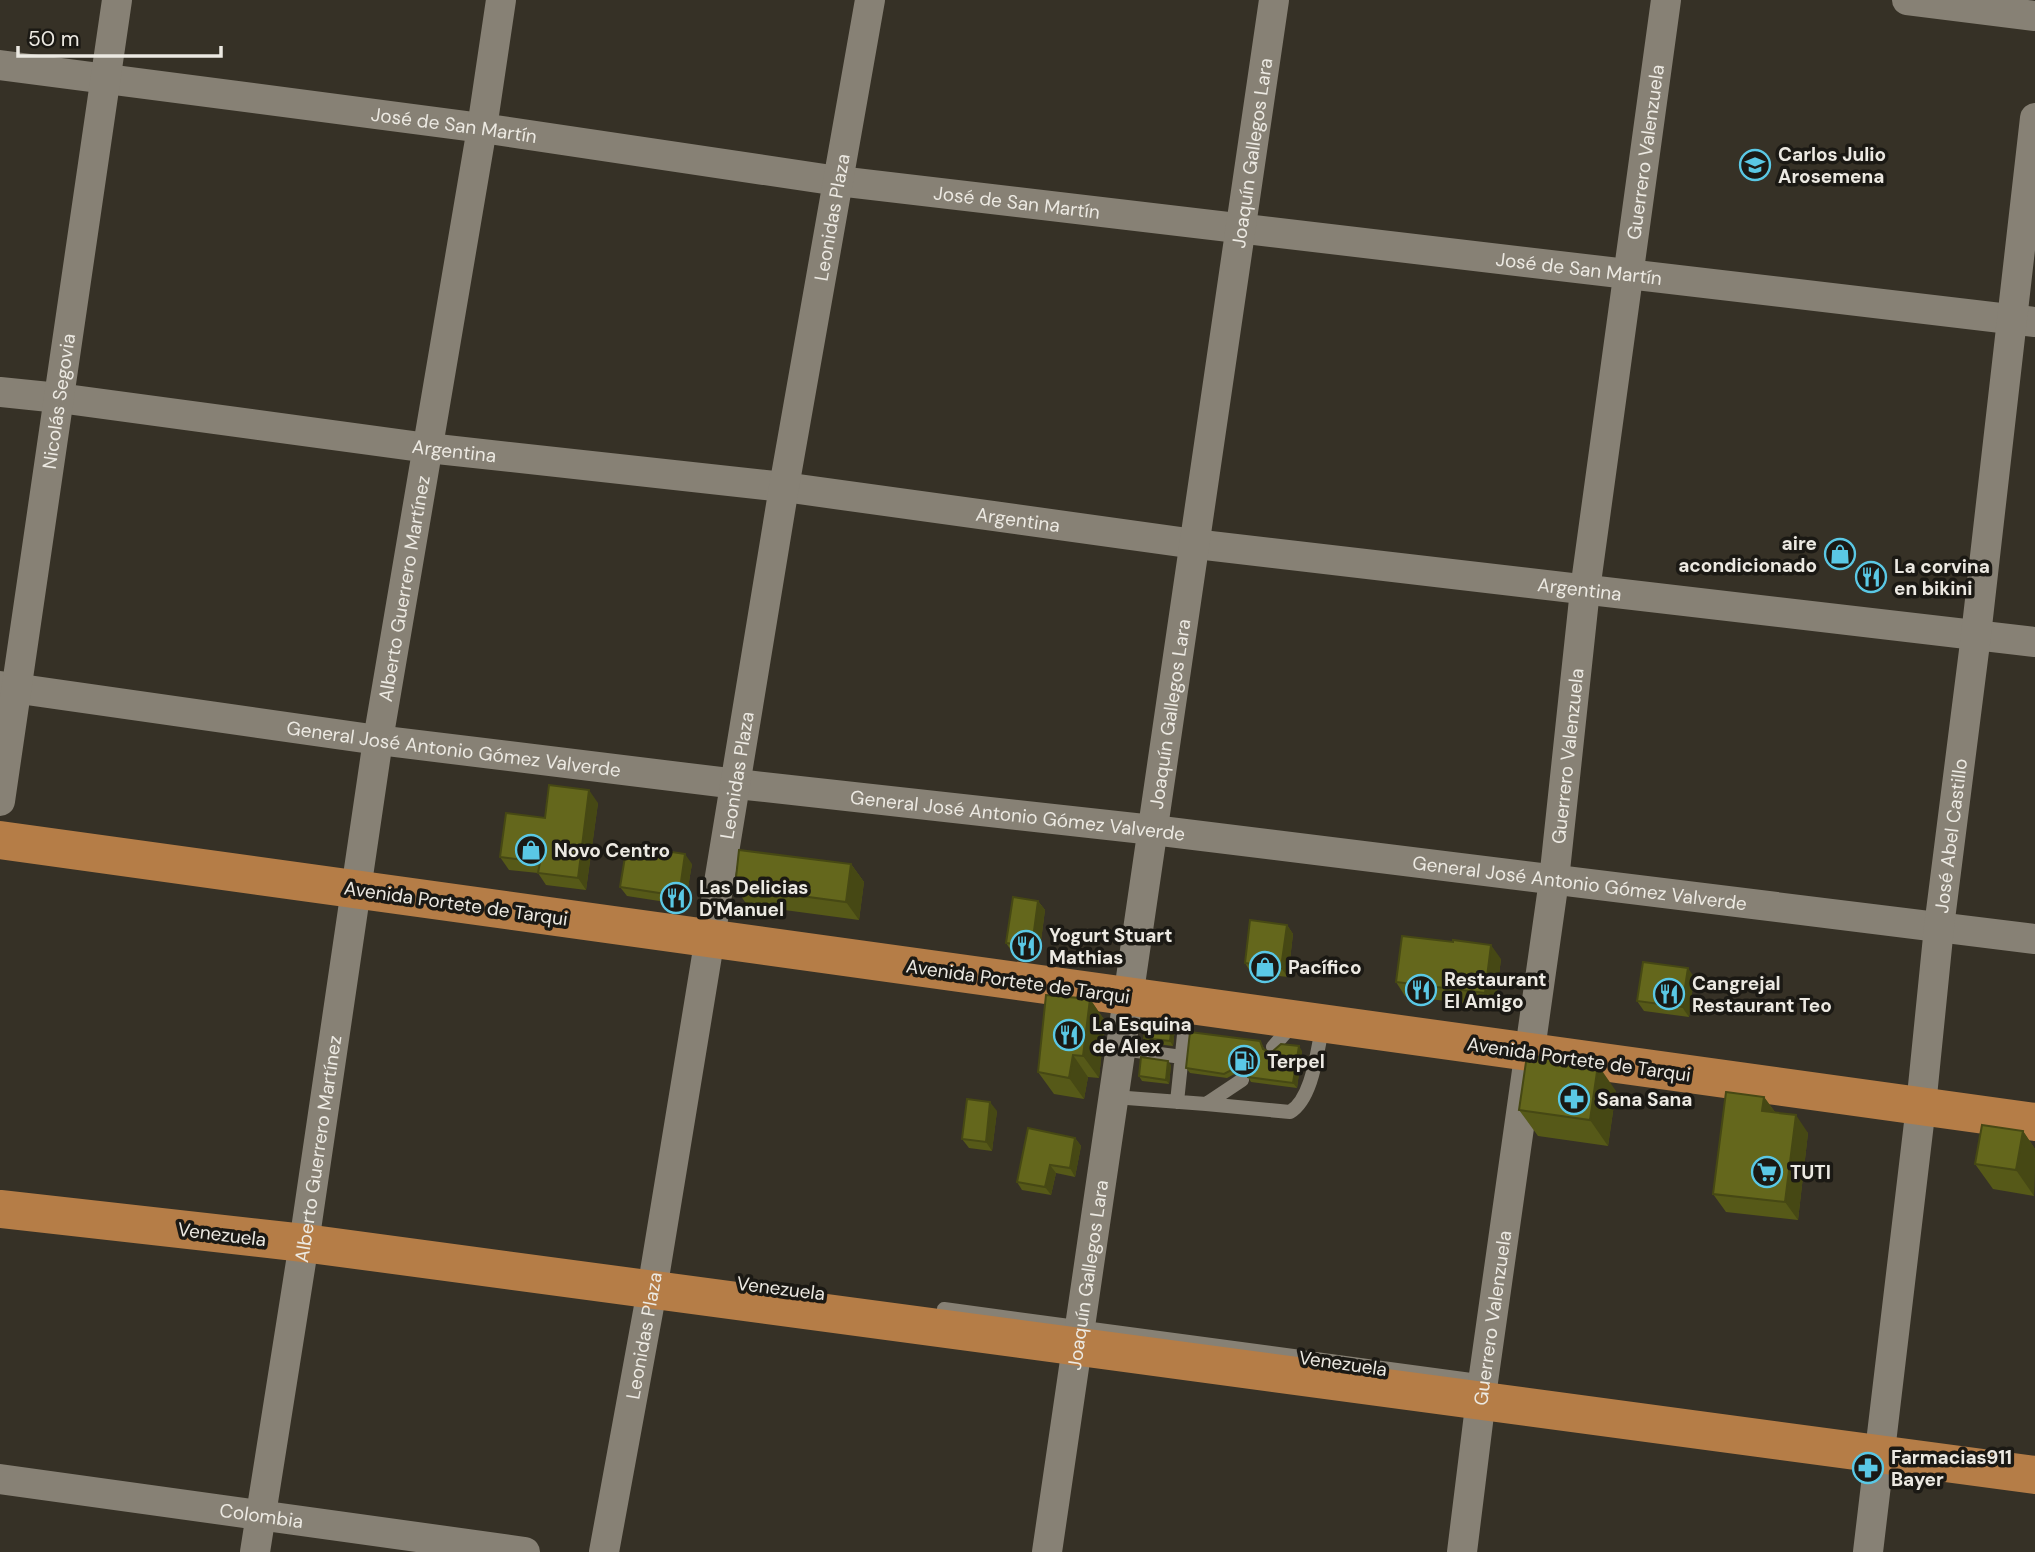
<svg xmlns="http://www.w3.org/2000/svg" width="2035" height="1552" viewBox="0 0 2035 1552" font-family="'DM Sans',sans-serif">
<rect width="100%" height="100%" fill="#363126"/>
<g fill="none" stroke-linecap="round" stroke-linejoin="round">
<path stroke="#878175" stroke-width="14" d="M1273,1047L1294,1023
M1122,1049L1182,1057
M1114,1097L1206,1104L1242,1080
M1177,1102L1187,1006
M1206,1104L1290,1112C1313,1098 1317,1050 1323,1024
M944,1309L1486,1382"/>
<g stroke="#878175" stroke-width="30">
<path d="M1907,0L2035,16"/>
<path id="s1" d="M0,65L482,128L838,181L2035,322"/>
<path id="s2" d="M0,392L59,398L428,448L784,487L1195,544L2035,642"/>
<path id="s3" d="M0,686L378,740L737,784L1153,830L2035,939"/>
<path id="s4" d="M0,801L117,0"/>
<path id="s5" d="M0,1479L525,1552"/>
<path id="s6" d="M255,1552L304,1243L378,740L482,128L501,0"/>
<path id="s7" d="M604,1552L652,1290L784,487L870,0"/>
<path id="s8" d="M1047,1552L1274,0"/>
<path id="s9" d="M1462,1552L1483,1382L1554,880L1585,590L1666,0"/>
<path id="s10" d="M1868,1552L1921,1106L1939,927L1976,635L2035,118"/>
</g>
<path stroke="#b57d47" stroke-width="38" d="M0,840L2035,1122
M0,1209L304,1243L2035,1475"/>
</g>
<path fill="#565918" d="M598,803L586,890L546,885L538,873L509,870L500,857L545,818Z
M692,864L685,905L627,896L620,887Z
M851,864L864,882L859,920L747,905L735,887Z
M1038,901L1045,910L1039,956L1013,953L1006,943Z
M1287,925L1293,934L1288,977L1251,973L1245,963Z
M1501,959L1495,1007L1405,996L1396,982Z
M1694,977L1689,1017L1644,1011L1637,1001Z
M1090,999L1105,1021L1099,1078L1088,1077L1084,1099L1054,1094L1038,1072Z
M1175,1027L1173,1046L1147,1043L1144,1038Z
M1260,1041L1265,1050L1269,1052L1302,1051L1297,1088L1251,1082L1248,1077L1247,1073L1242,1070L1227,1078L1190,1073L1186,1068Z
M1171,1065L1169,1084L1142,1081L1139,1076Z
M1616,1091L1608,1146L1538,1136L1519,1110Z
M1764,1097L1775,1112L1808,1133L1798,1220L1726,1212L1713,1194Z
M997,1111L992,1151L969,1148L962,1139Z
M2023,1131L2035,1149L2034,1196L1993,1189L1975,1164Z
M1075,1138L1081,1146L1075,1177L1056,1173L1051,1195L1022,1190L1017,1182Z"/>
<path fill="#464814" d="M589,790L598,803L586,890L578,878Z
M685,854L692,864L685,905L679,896Z
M851,864L864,882L859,920L846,902Z
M1038,901L1045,910L1039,956L1032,946Z
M1287,925L1293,934L1288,977L1281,968Z
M1491,945L1501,959L1495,1007L1485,993Z
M1688,968L1694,977L1689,1017L1682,1007Z
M1090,999L1105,1021L1099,1078L1083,1056Z
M1172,1023L1175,1027L1173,1046L1170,1041Z
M1299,1046L1302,1051L1297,1088L1293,1083Z
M1073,1055L1088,1077L1084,1099L1069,1078Z
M1168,1061L1171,1065L1169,1084L1166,1080Z
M1598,1065L1616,1091L1608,1146L1590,1120Z
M1764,1097L1777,1115L1762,1111Z
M990,1102L997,1111L992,1151L986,1142Z
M1796,1115L1808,1133L1798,1220L1785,1202Z
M2023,1131L2035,1149L2034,1196L2016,1170Z
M1075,1138L1081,1146L1075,1177L1070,1168Z
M1050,1165L1056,1173L1051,1195L1045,1187Z"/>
<path fill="#64671c" stroke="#464814" stroke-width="2" d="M549,785L589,790L578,878L538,873L540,862L500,857L506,813L545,818Z
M627,845L685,854L679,896L620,887Z
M739,850L851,864L846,902L735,887Z
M1013,897L1038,901L1032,946L1006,943Z
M1250,920L1287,925L1281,968L1245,963Z
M1402,936L1453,942V940L1491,945L1485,993L1396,982Z
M1643,962L1688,968L1682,1007L1637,1001Z
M1046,995L1090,999L1083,1056L1073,1055L1069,1078L1038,1072Z
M1146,1020L1172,1023L1170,1041L1144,1038Z
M1190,1032L1260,1041L1263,1049L1269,1052L1273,1051L1281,1044L1299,1046L1293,1083L1248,1077L1246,1069L1239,1066L1224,1074L1186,1068Z
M1527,1055L1598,1065L1590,1120L1519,1110Z
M1141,1057L1168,1061L1166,1080L1139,1076Z
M1726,1092L1764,1097L1762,1111L1796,1115L1785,1202L1713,1194Z
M967,1099L990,1102L986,1142L962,1139Z
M1982,1125L2023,1131L2016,1170L1975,1164Z
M1028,1128L1075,1138L1070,1168L1050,1165L1045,1187L1017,1182Z"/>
<defs>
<g id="school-ring" transform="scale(1.575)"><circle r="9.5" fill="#1b1914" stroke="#5ac8e5" stroke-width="1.5"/><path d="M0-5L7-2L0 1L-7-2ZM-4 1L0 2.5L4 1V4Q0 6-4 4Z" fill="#5ac8e5"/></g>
<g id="shop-ring" transform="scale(1.575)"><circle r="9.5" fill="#1b1914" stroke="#5ac8e5" stroke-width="1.5"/><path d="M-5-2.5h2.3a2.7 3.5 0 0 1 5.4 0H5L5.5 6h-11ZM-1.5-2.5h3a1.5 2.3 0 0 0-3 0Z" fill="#5ac8e5"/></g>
<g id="restaurant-ring" transform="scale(1.575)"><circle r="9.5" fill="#1b1914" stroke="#5ac8e5" stroke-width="1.5"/><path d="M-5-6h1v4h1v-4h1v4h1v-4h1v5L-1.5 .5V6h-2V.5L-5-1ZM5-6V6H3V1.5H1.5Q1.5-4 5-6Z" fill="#5ac8e5"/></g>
<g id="fuel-ring" transform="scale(1.575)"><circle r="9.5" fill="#1b1914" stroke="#5ac8e5" stroke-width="1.5"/><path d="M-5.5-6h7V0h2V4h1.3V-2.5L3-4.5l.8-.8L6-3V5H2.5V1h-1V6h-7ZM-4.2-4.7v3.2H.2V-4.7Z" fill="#5ac8e5"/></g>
<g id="pharmacy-ring" transform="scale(1.575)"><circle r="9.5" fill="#1b1914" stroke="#5ac8e5" stroke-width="1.5"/><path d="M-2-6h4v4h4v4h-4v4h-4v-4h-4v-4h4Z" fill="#5ac8e5"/></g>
<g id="supermarket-ring" transform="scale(1.575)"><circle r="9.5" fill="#1b1914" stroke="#5ac8e5" stroke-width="1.5"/><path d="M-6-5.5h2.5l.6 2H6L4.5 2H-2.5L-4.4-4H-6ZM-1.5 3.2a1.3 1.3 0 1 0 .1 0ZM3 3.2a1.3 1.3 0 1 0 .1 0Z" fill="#5ac8e5"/></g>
</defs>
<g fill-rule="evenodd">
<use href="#school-ring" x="1755" y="165"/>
<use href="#shop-ring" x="1840" y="554"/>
<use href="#restaurant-ring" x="1871" y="577"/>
<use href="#shop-ring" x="531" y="850"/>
<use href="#restaurant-ring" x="676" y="898"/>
<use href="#restaurant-ring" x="1026" y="946"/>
<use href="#shop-ring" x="1265" y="967"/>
<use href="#restaurant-ring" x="1421" y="990"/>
<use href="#restaurant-ring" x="1669" y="994"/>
<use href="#restaurant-ring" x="1069" y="1035"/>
<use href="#fuel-ring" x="1244" y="1061"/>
<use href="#pharmacy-ring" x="1574" y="1099"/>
<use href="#supermarket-ring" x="1767" y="1172"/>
<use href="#pharmacy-ring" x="1868" y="1468"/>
</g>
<g text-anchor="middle" stroke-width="7" stroke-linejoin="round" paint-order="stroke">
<g font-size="19" fill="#ece9e2" stroke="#1b1914">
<text dy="7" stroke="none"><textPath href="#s1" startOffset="458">José de San Martín</textPath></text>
<text dy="7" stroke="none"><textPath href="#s9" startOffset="1412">Guerrero Valenzuela</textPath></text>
<text dy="7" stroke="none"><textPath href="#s8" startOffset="1414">Joaquín Gallegos Lara</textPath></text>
<text dy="7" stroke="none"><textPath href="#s1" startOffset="1026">José de San Martín</textPath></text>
<text dy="7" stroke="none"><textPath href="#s7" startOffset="1354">Leonidas Plaza</textPath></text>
<text dy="7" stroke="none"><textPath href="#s1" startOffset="1592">José de San Martín</textPath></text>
<text dy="7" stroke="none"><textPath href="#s4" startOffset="404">Nicolás Segovia</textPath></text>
<text dy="7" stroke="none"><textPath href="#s2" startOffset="458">Argentina</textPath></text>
<text dy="7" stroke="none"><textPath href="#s2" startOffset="1026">Argentina</textPath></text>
<text dy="7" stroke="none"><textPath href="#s6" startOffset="975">Alberto Guerrero Martínez</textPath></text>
<text dy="7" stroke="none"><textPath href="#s2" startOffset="1592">Argentina</textPath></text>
<text dy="7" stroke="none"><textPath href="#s8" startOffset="847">Joaquín Gallegos Lara</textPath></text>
<text dy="7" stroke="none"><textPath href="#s3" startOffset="458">General José Antonio Gómez Valverde</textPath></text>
<text dy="7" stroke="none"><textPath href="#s9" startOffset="803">Guerrero Valenzuela</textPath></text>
<text dy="7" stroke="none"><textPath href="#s7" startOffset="788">Leonidas Plaza</textPath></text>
<text dy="7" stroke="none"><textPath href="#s3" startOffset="1026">General José Antonio Gómez Valverde</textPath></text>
<text dy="7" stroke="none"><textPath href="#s10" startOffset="721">José Abel Castillo</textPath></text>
<text dy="7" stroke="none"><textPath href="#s3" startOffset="1592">General José Antonio Gómez Valverde</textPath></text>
<text transform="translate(456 903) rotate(8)" y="7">Avenida Portete de Tarqui</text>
<text transform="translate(1018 981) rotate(8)" y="7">Avenida Portete de Tarqui</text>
<text transform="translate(1579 1059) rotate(8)" y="7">Avenida Portete de Tarqui</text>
<text dy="7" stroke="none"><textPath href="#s6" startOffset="408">Alberto Guerrero Martínez</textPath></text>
<text transform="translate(222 1234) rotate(7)" y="7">Venezuela</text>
<text dy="7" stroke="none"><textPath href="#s8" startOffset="280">Joaquín Gallegos Lara</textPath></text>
<text transform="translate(781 1288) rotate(7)" y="7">Venezuela</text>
<text dy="7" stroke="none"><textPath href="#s9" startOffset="236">Guerrero Valenzuela</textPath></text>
<text dy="7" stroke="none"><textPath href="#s7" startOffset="220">Leonidas Plaza</textPath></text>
<text transform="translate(1343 1363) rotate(8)" y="7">Venezuela</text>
<text dy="7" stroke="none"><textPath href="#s5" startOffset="264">Colombia</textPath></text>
</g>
<g font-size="19" font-weight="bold" fill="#ece9e2" stroke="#1b1914" text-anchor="start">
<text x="1778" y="161">Carlos Julio<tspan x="1778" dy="22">Arosemena</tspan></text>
<text x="1817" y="550" text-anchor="end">aire<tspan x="1817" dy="22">acondicionado</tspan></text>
<text x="1894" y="573">La corvina<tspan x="1894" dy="22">en bikini</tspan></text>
<text x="554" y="857">Novo Centro</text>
<text x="699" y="894">Las Delicias<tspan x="699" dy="22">D'Manuel</tspan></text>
<text x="1049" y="942">Yogurt Stuart<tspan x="1049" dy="22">Mathias</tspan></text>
<text x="1288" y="974">Pacífico</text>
<text x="1444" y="986">Restaurant<tspan x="1444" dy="22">El Amigo</tspan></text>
<text x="1692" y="990">Cangrejal<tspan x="1692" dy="22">Restaurant Teo</tspan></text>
<text x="1092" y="1031">La Esquina<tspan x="1092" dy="22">de Alex</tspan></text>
<text x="1267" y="1068">Terpel</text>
<text x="1597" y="1106">Sana Sana</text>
<text x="1790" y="1179">TUTI</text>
<text x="1891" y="1464">Farmacias911<tspan x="1891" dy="22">Bayer</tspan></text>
</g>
</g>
<path d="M18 46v10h203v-10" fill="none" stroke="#ece9e2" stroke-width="3.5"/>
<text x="28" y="46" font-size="21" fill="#ece9e2" stroke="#1b1914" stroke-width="5" paint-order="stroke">50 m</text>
</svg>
